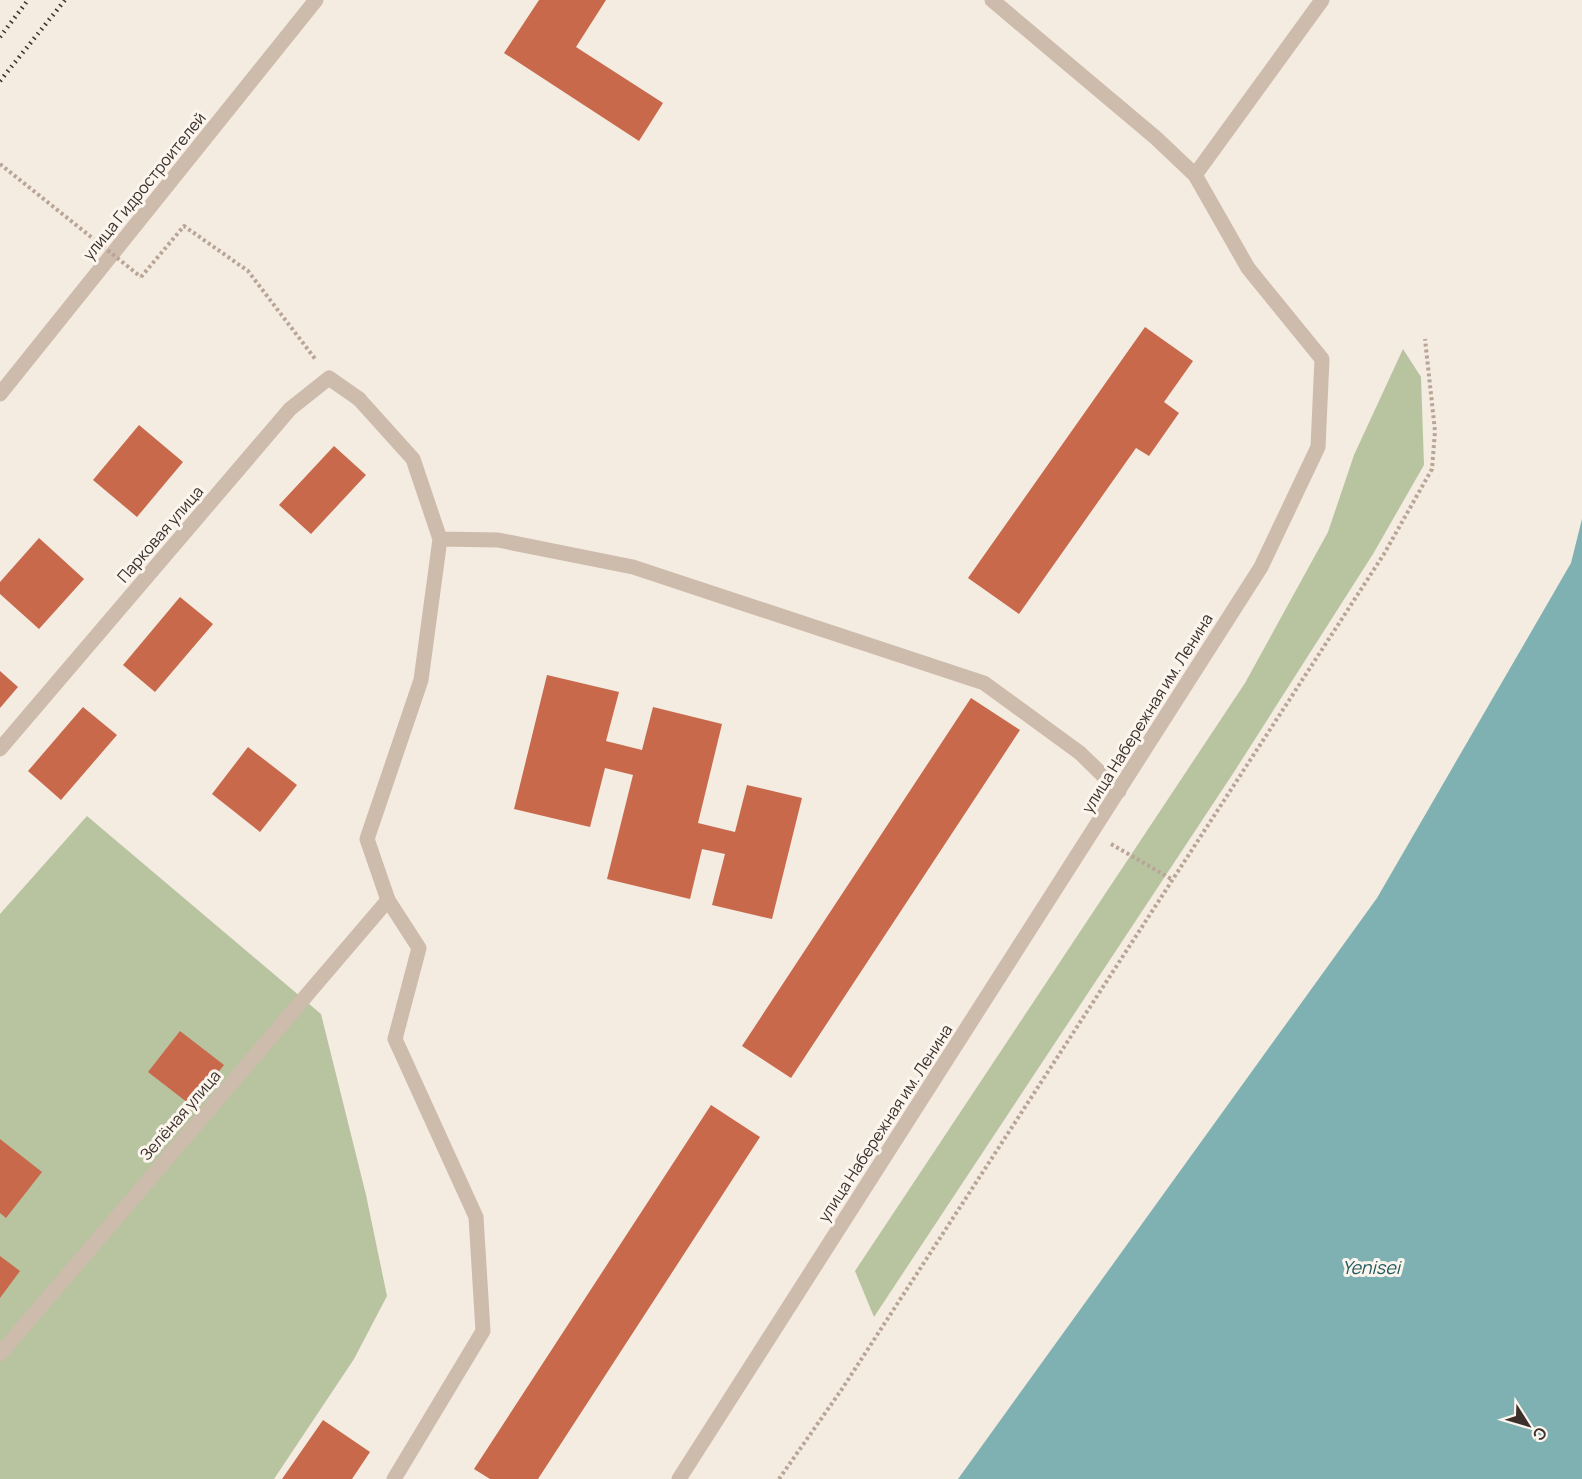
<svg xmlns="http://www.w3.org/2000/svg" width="1582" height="1479" viewBox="0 0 1582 1479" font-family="Manrope,sans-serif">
<rect width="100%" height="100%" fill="#f4ebe1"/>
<path fill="#b8c4a0" d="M1403,349L1421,377L1424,465L1373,554L1234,772L874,1317L855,1271L1245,683L1328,532L1354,455Z
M87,816L321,1014L366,1195L387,1296L354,1359L274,1479H0V914Z"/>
<path fill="#7fb0b2" d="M1582,519V1479H958L1377,898L1571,563Z"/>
<path fill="#c8694b" d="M539,0H606L576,47L663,103L639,141L504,53Z
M1145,327L1193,361L1164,402L1179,413L1149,456L1136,448L1019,614L968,578Z
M139,425L183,462L137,517L93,480Z
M334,446L366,475L311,534L279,505Z
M39,538L84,579L39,629L0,594V582Z
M180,597L213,624L155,692L123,665Z
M0,671L18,687L0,708Z
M547,675L619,692L606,741L642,750L653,707L722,724L698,823L735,832L747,785L802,798L772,919L712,905L725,854L702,849L690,899L607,879L633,775L605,768L590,827L514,809Z
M971,698L1020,730L791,1078L742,1046Z
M83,707L117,735L61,800L28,771Z
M248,747L297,785L260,832L212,794Z
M180,1031L224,1065L192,1106L148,1072Z
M711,1105L760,1137L538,1479H490L474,1469Z
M0,1139L42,1172L6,1218L0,1213Z
M0,1256L20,1271L0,1298Z
M323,1420L370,1452L352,1479H282Z"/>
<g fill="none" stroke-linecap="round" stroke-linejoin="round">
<path stroke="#b9a596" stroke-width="4" stroke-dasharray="3 3" stroke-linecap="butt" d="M141,277L184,226L248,271L316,360
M1111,844L1173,880
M779,1479L842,1389L1384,554L1432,469L1435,431L1425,339"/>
<path stroke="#cdbbac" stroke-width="15" d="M1195,175L1322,0
M359,399L413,459L440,539L421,680L367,839L388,900L419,948L395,1039L476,1217L483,1331L394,1479
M440,539L498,540L633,567L984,683L1080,753L1119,791"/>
<path stroke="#cdbbac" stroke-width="15" d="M0,749L290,409L329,378L359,399
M0,1354L388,900"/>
<path stroke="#cdbbac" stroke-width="15" d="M0,394L316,0
M679,1479L1261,567L1318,447L1322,359L1248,268L1195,175L1156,138L992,0"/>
<path stroke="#3b302b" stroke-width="4.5" stroke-dasharray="1.5 4.5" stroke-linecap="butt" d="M0,37L28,0
M0,81L65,0"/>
<path stroke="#b9a596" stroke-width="4" stroke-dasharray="3 3" stroke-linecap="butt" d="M0,164L141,277"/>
</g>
<g text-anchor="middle" stroke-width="6" stroke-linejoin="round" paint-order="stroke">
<g font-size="16" fill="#3b302b" stroke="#fbf5ee">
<text transform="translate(144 186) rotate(-51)" y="6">улица Гидростроителей</text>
<text transform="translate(160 534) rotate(-49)" y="6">Парковая улица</text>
<text transform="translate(1147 713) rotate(-58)" y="6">улица Набережная им. Ленина</text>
<text transform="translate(180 1115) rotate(-49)" y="6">Зелёная улица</text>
<text transform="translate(885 1123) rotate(-57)" y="6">улица Набережная им. Ленина</text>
</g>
<g font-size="18" font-style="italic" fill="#1f5a5e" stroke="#fbf5ee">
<text x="1371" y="1274">Yenisei</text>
</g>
</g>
<g transform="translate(1528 1425) rotate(127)" stroke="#fbf5ee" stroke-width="4.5" paint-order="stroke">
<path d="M0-4.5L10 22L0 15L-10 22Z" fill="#3b302b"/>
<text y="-9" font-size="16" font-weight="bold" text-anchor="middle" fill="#3b302b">С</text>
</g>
</svg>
